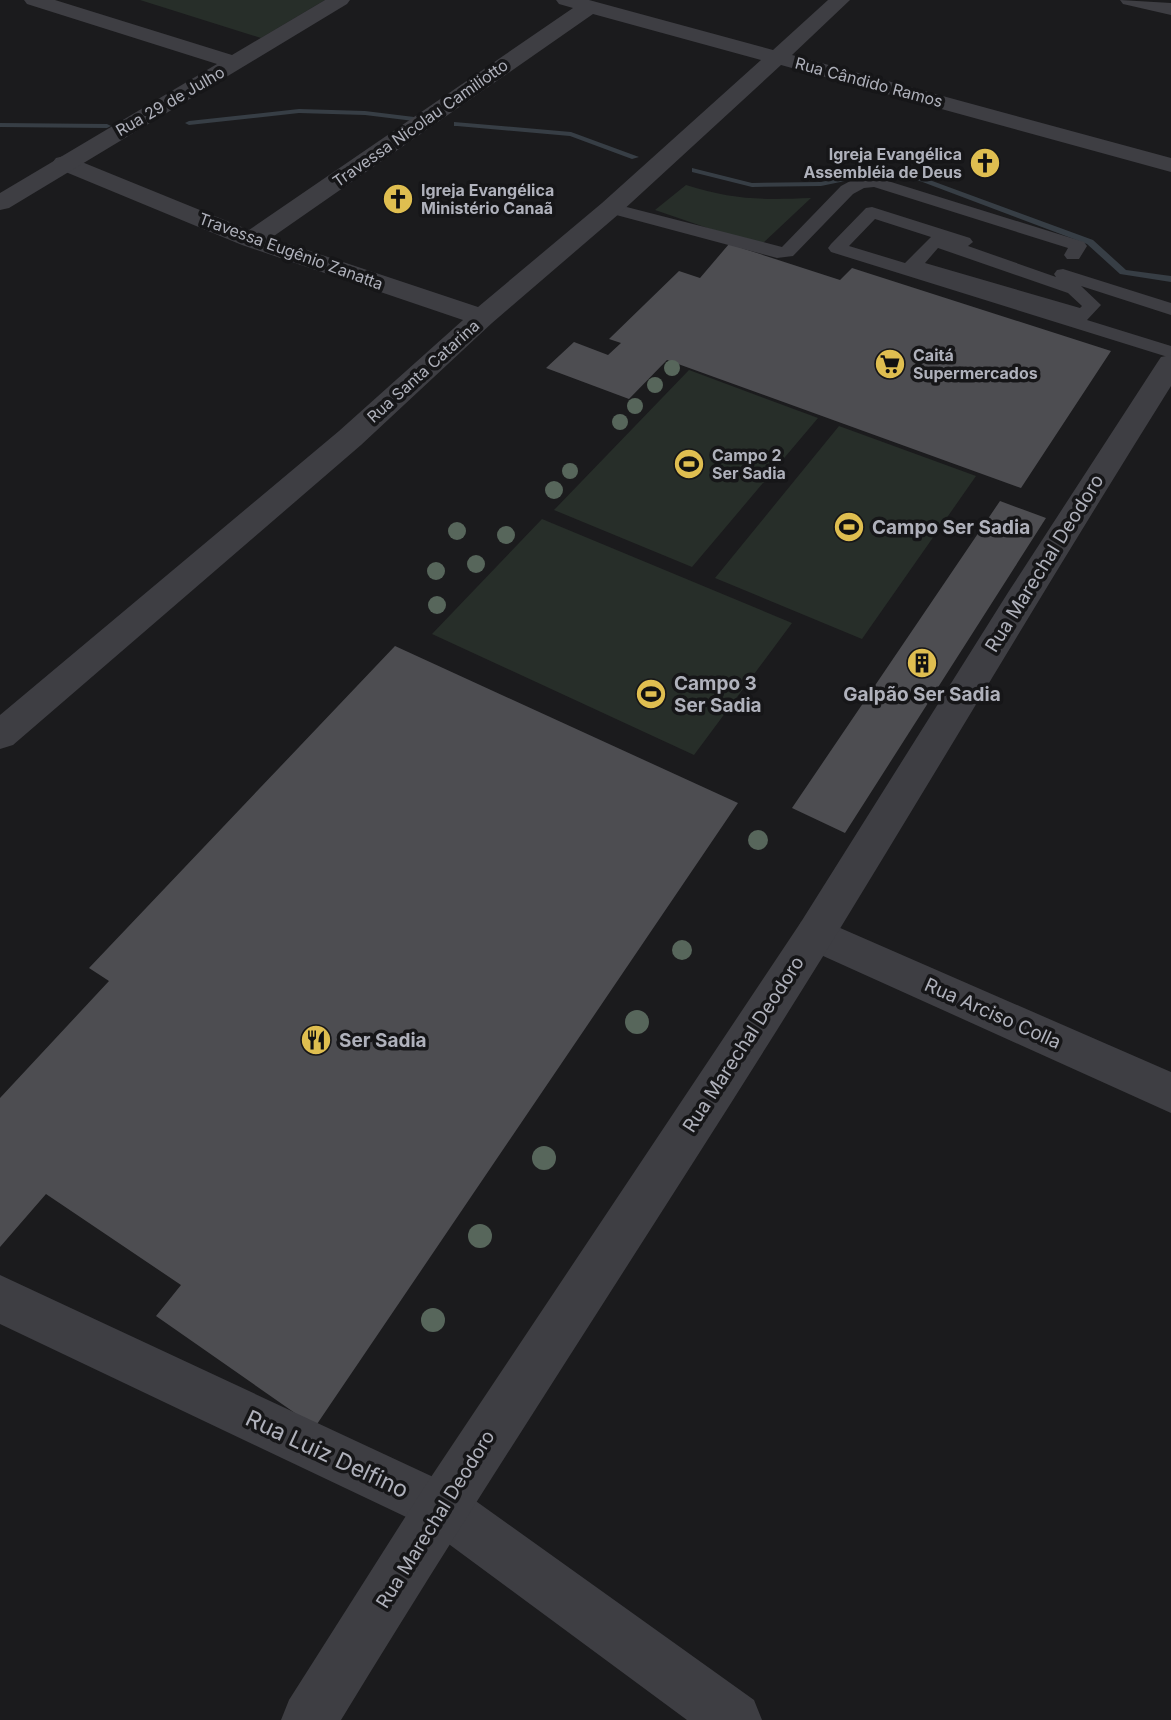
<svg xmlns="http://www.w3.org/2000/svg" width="1171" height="1720" viewBox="0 0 1171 1720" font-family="Inter,sans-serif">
<rect width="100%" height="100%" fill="#1b1b1d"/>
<path fill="#272e29" d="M140,0H325L261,38Z
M686,185C733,200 763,200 811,198L760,246L655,210Z
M689,370L818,418L692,567L554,510Z
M839,426L976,476L862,639L715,578Z
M542,519L792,623L694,755L432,634Z"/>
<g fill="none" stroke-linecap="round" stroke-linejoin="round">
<path fill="#373e45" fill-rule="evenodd" d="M299,109L365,111L414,117L418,119L414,121L365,115L299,113L189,125L185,123L189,121Z
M454,122L571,132L639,157L632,159L570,136L457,126H454Z
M0,123L107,124L111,126L107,128L0,127Z
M692,168L752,183L821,182L874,171H905L1093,240L1126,270L1171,276V282L1120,274L1087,244L904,175H874L821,186L752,187L692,172Z"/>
</g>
<path fill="#4d4d51" d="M729,244L840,280L852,268L1111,351L1021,488L667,360L629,399L546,368L574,342L608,355L621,343L609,339L679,271L700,278Z
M1000,501L1046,518L845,833L792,808Z
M395,646L738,803L315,1427L156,1316L181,1285L46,1194L0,1247V1098L109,981L89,968Z"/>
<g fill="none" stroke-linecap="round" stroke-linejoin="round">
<path fill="#3e3e43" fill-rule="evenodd" d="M875,177L1084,242L1087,246L1079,259H1067L1064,255L1068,248L874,187L864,188L853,194L793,256L777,258L605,212L603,208L611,203L782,247L841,186L854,179Z
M872,207L970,238L973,242L968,246L1056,277L1054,274L1057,270L1063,269L1171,303V315L1081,286L1101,305L1087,320L1171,346V358L831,252L828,248L831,244L866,208ZM875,219L931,237L905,263L849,246ZM938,248L1068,293L1082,306L1080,308L925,263Z"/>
<path fill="#3e3e43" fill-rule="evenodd" d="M556,0H589L773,50L828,0H850L792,55L1171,158V172L781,65L620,213L492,323L361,445L13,745L0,749V715L339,431L463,320L242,245L56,168L52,163L56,158L64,156L72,158L249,230L573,8L559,4ZM593,14L761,60L602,203L478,307L271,238Z
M1120,0L1171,3V15L1123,4Z
M815,917L1171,1072V1113L801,946L795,934L801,922Z
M0,1275L459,1489L754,1700L762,1720H687L423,1525L0,1324Z"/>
<path fill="#3e3e43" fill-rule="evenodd" d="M24,0H55L232,55L325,0H350L347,4L9,208L0,210V193L217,64L27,4Z
M1171,355V386C1055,571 944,759 830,945C669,1205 500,1459 341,1720H281L289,1700L423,1489L801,922L1009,591L1157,363L1161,357Z"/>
</g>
<g fill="#57665b">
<circle cx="672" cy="368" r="8"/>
<circle cx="655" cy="385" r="8"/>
<circle cx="635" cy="406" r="8"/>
<circle cx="620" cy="422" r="8"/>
<circle cx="570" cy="471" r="8"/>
<circle cx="554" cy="490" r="9"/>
<circle cx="457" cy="531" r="9"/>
<circle cx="506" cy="535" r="9"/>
<circle cx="476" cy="564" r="9"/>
<circle cx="436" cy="571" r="9"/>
<circle cx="437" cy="605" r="9"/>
<circle cx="758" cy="840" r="10"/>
<circle cx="682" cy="950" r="10"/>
<circle cx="637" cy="1022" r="12"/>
<circle cx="544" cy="1158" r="12"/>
<circle cx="480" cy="1236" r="12"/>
<circle cx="433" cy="1320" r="12"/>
</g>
<defs>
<g id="church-disc" transform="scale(1.575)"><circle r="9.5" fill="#dfbe50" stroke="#161618"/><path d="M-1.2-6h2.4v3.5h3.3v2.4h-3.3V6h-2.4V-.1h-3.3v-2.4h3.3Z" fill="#111"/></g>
<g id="supermarket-disc" transform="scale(1.575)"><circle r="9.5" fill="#dfbe50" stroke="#161618"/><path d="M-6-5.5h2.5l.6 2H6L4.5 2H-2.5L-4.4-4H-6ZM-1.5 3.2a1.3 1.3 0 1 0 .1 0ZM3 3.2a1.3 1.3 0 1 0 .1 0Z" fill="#111"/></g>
<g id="stadium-disc" transform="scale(1.575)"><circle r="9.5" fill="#dfbe50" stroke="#161618"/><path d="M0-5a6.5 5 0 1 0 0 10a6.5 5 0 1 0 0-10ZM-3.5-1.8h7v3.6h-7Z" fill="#111"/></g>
<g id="building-disc" transform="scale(1.575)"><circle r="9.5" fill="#dfbe50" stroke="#161618"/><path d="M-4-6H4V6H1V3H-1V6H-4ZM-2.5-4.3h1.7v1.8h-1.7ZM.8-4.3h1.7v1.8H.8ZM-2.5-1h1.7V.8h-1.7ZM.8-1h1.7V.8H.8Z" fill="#111"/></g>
<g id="restaurant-disc" transform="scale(1.575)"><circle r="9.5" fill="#dfbe50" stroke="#161618"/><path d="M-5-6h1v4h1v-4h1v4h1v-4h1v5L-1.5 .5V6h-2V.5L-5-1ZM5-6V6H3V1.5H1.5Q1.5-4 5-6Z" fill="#111"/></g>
</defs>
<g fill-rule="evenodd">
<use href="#church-disc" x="985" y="163"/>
<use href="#church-disc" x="398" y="199"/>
<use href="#supermarket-disc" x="890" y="364"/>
<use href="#stadium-disc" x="689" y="464"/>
<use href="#stadium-disc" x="849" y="527"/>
<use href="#building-disc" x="922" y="663"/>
<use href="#stadium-disc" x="651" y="694"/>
<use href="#restaurant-disc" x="316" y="1040"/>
</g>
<g text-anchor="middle" stroke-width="7" stroke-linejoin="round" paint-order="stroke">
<g font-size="16" fill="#afb1bb" stroke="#161618">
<text transform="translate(869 82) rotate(15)" y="6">Rua Cândido Ramos</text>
<text transform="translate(170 101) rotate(-30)" y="6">Rua 29 de Julho</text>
<text transform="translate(420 123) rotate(-35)" y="6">Travessa Nicolau Camiliotto</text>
<text transform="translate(291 251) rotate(20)" y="6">Travessa Eugênio Zanatta</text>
<text transform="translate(423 371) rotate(-42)" y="6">Rua Santa Catarina</text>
</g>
<g font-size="16" font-weight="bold" fill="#afb1bb" stroke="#161618" text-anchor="start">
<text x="962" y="160" text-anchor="end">Igreja Evangélica<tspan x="962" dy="18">Assembléia de Deus</tspan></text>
<text x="421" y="196">Igreja Evangélica<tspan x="421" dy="18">Ministério Canaã</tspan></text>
<text x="913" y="361">Caitá<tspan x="913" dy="18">Supermercados</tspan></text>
<text x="712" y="461">Campo 2<tspan x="712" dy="18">Ser Sadia</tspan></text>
</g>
<g font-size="19" font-weight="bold" fill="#afb1bb" stroke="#161618" text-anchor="start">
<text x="872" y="534">Campo Ser Sadia</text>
<text x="674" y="690">Campo 3<tspan x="674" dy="22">Ser Sadia</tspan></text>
<text x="922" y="701" text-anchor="middle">Galpão Ser Sadia</text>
<text x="339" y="1047">Ser Sadia</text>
</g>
<g font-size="19" fill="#afb1bb" stroke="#161618">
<text transform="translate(1044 563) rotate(-58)" y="7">Rua Marechal Deodoro</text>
<text transform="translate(993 1013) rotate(24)" y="7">Rua Arciso Colla</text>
<text transform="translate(743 1044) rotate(-57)" y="7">Rua Marechal Deodoro</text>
<text transform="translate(435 1519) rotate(-58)" y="7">Rua Marechal Deodoro</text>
</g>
<g font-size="23" fill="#afb1bb" stroke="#161618">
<text transform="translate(327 1454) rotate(25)" y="8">Rua Luiz Delfino</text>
</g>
</g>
</svg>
